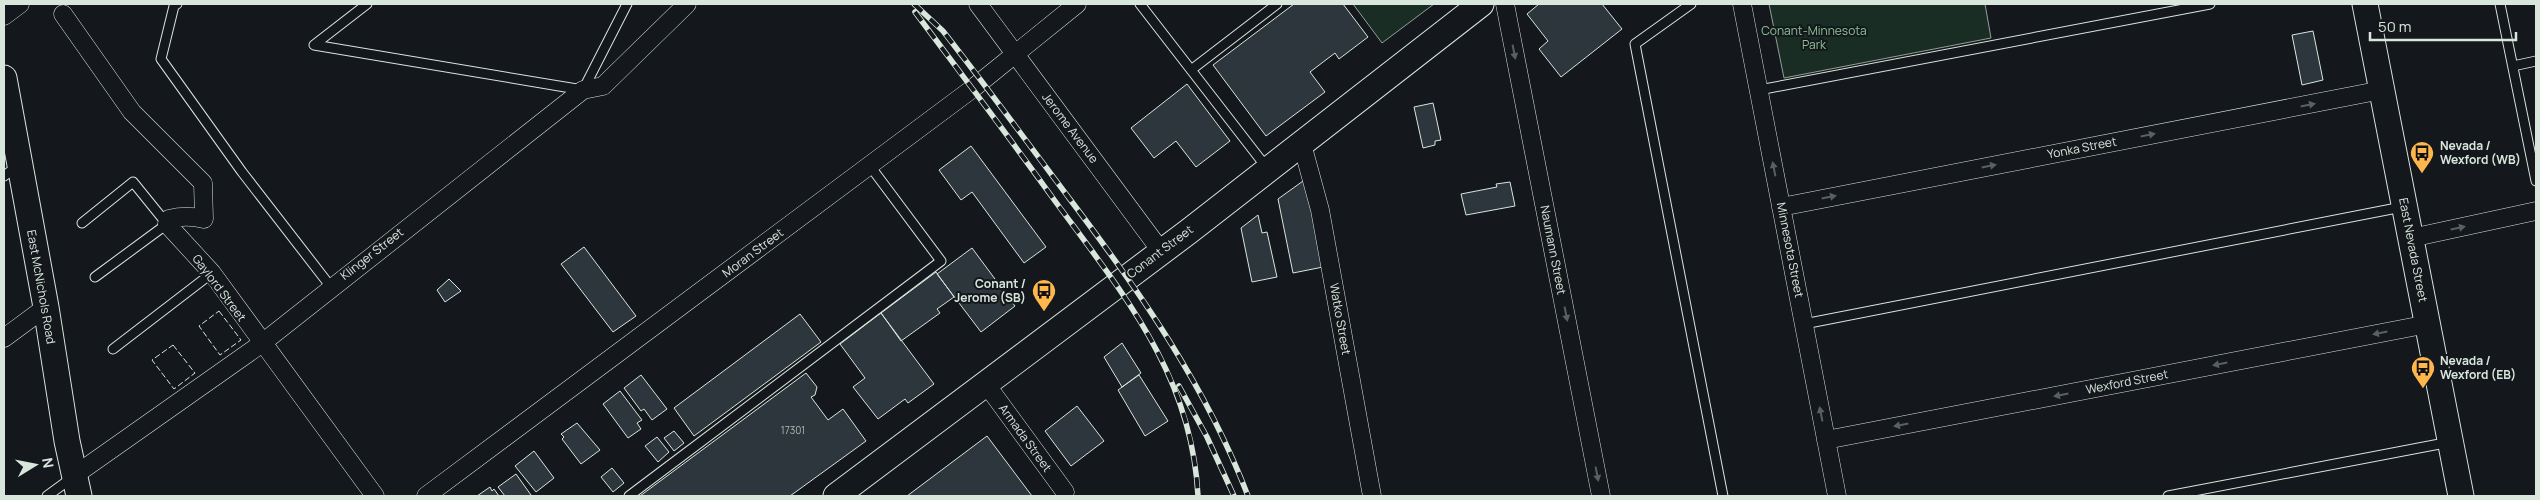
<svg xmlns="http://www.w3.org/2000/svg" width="2540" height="500" viewBox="0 0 2540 500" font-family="Manrope,sans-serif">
<rect width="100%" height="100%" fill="#14181c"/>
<path fill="#1a2d24" stroke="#939e99" d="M1353,4H1434L1382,43Z
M1769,4H1985L1991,38L1784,78Z"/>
<path fill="#2c363c" stroke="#d8e6dc" d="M1294,4H1343L1368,37L1339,59L1335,53L1310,72L1325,92L1266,136L1213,65Z
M1539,4H1602L1622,29L1561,77L1539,49L1548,41L1527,14Z
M2313,31L2323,80L2302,85L2292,35Z
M1187,84L1230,141L1196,167L1176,141L1154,158L1131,128Z
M1433,103L1441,140L1435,141V145L1423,148L1414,107Z
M971,146L1046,247L1024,263L972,192L961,200L939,170Z
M1310,176L1328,266L1293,273L1278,199Z
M1510,182L1515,206L1466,215L1461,194L1497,187L1496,184Z
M1258,215L1262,233L1267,232L1277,277L1252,282L1241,228Z
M584,247L636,316L613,332L561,264Z
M972,248L1015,306L981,332L937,274Z
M936,272L954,297L937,309L940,313L901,341L881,313Z
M449,279L461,291L445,302L437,290Z
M881,313L934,384L908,403L905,399L878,419L853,387L865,378L840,344Z
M800,314L821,342L694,436L674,408Z
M1122,343L1141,373L1122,387L1104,357Z
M806,373L817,387L815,395L811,397L828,420L843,409L866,441L790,496H640Z
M641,375L667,409L652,420L644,409L641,411L624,388Z
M1139,375L1168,421L1145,436L1118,390Z
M620,391L642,420L637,423L641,429L628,438L603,404Z
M1077,406L1104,441L1071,466L1045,431Z
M577,423L600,450L581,464L562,439L564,437L561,434Z
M674,431L684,443L674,451L664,438Z
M987,436L1032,496H907Z
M657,437L669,452L658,462L645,446Z
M534,451L554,478L536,492L515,466Z
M612,468L624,483L613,492L601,477Z
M516,474L531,495L529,496H505L498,487Z
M490,487L492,491L494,489L499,496H477Z"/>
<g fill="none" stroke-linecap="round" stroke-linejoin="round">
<g stroke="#d8e6dc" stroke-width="11">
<path id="lane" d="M177,4L174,6L161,59L242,172L331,287
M367,4L314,45L583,90L627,4
M1140,4L1267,168
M1691,4L1635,44L1723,496
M2500,4L2536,181
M2513,66L2536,61
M1191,70L1277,4
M1759,90L2210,4
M4,176L18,166
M82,223L133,182L167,224L95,277
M1804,324L2402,207
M113,349L212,273
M47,496L73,477
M629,496L941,261L870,166
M2168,496L2450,442"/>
</g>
<g stroke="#d8e6dc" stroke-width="19">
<path id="street" d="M978,4L1161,251
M1505,4L1601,496
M1742,4L1837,496
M63,14L132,112L203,183L204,219C192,216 181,216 169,219L167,224L212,273L375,496
M4,16L20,4
M1302,144L1320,210L1372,496
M1781,207L2382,90
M2411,238L2536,211
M4,338L46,307
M986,384L1065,492
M1826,440L2428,324
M75,475L261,344L583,90L603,86L687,4
M426,496L972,89L1077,4"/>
</g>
<g stroke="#d8e6dc" stroke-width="27">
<path id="secondary" d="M2365,4L2461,496
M4,78L46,307L67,441L79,496
M836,496L1188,232L1481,4"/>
</g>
<use href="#lane" stroke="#14181c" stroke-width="9"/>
<use href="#street" stroke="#14181c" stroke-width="18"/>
<use href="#secondary" stroke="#14181c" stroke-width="25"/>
<g stroke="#d8e6dc" stroke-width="5.5">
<path id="rail" d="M914,4L943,31C986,86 1027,142 1069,198C1140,292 1206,386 1248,496
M915,12C962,75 1009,137 1055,201C1124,295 1192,375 1198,496
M1179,386L1207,437L1234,496"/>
</g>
<use href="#rail" stroke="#14181c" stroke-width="4" stroke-dasharray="11" stroke-linecap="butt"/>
<path stroke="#d8e6dc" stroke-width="1" stroke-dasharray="6 2.5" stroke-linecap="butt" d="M219,311L241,340L220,355L199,326Z
M173,345L195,373L174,389L152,360Z"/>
</g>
<defs><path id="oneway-solid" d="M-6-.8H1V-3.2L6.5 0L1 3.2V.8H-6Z" transform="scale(1.25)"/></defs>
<g fill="#59605f">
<use href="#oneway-solid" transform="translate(1514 52) rotate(79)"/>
<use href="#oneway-solid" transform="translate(2308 105) rotate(-11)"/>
<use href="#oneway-solid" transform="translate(2148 135) rotate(-11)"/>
<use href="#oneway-solid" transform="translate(1989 166) rotate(-11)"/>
<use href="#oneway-solid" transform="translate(1774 169) rotate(-101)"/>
<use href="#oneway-solid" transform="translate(1829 197) rotate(-11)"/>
<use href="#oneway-solid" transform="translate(2458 228) rotate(-12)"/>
<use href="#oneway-solid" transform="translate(1566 314) rotate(79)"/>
<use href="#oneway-solid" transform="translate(2380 333) rotate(169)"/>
<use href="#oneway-solid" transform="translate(2220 364) rotate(169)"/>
<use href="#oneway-solid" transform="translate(2061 395) rotate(169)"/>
<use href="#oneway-solid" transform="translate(1821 414) rotate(-101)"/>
<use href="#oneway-solid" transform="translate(1901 425) rotate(169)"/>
<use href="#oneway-solid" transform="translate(1597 474) rotate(79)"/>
</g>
<defs>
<g id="bus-pin" transform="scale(1.25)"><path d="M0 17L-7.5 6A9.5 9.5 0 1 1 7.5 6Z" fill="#ffb74d" stroke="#14181c"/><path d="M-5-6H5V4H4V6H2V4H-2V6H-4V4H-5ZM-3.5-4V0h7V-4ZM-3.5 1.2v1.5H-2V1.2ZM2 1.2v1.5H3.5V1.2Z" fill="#111"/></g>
</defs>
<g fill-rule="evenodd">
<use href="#bus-pin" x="2422" y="153"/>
<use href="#bus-pin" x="1044" y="291"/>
<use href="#bus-pin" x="2423" y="368"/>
</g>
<g text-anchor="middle" stroke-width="4" stroke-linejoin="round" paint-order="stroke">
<g font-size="10" fill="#adbab4">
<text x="793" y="434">17301</text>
</g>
<g font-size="12" fill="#8ac095" stroke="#14181c">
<text x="1814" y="35">Conant-Minnesota<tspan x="1814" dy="14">Park</tspan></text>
</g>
<g font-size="12" fill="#d8e6dc" stroke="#14181c">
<text transform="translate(1070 128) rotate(53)" y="4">Jerome Avenue</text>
<text transform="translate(2082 148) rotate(-11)" y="4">Yonka Street</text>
<text transform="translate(1553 250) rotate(79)" y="4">Naumann Street</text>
<text transform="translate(1790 250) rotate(79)" y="4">Minnesota Street</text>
<text transform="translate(2413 250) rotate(79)" y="4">East Nevada Street</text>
<text transform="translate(1160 252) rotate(-37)" y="4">Conant Street</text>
<text transform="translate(753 253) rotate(-37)" y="4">Moran Street</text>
<text transform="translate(372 254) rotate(-38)" y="4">Klinger Street</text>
<text transform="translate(41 287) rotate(80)" y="4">East McNichols Road</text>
<text transform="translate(219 288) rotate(53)" y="4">Gaylord Street</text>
<text transform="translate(1340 319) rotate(80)" y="4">Watko Street</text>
<text transform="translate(2127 382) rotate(-11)" y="4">Wexford Street</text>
<text transform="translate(1025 438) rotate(54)" y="4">Armada Street</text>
</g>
<g font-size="12" font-weight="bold" fill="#d8e6dc" stroke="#14181c" text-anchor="start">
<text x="2440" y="150">Nevada /<tspan x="2440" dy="14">Wexford (WB)</tspan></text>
<text x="1026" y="288" text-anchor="end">Conant /<tspan x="1026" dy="14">Jerome (SB)</tspan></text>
<text x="2440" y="365">Nevada /<tspan x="2440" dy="14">Wexford (EB)</tspan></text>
</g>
</g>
<rect width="2540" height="500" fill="none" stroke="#d8e6dc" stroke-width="10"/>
<g transform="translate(35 465) rotate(80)" stroke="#14181c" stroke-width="4" paint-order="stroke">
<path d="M0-4L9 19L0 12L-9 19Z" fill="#d8e6dc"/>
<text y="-8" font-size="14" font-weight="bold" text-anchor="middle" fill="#d8e6dc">N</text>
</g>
<path d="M2370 32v8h146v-8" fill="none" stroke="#d8e6dc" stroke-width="2.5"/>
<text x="2378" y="32" font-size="15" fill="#d8e6dc" stroke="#14181c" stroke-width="4" paint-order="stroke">50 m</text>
</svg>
